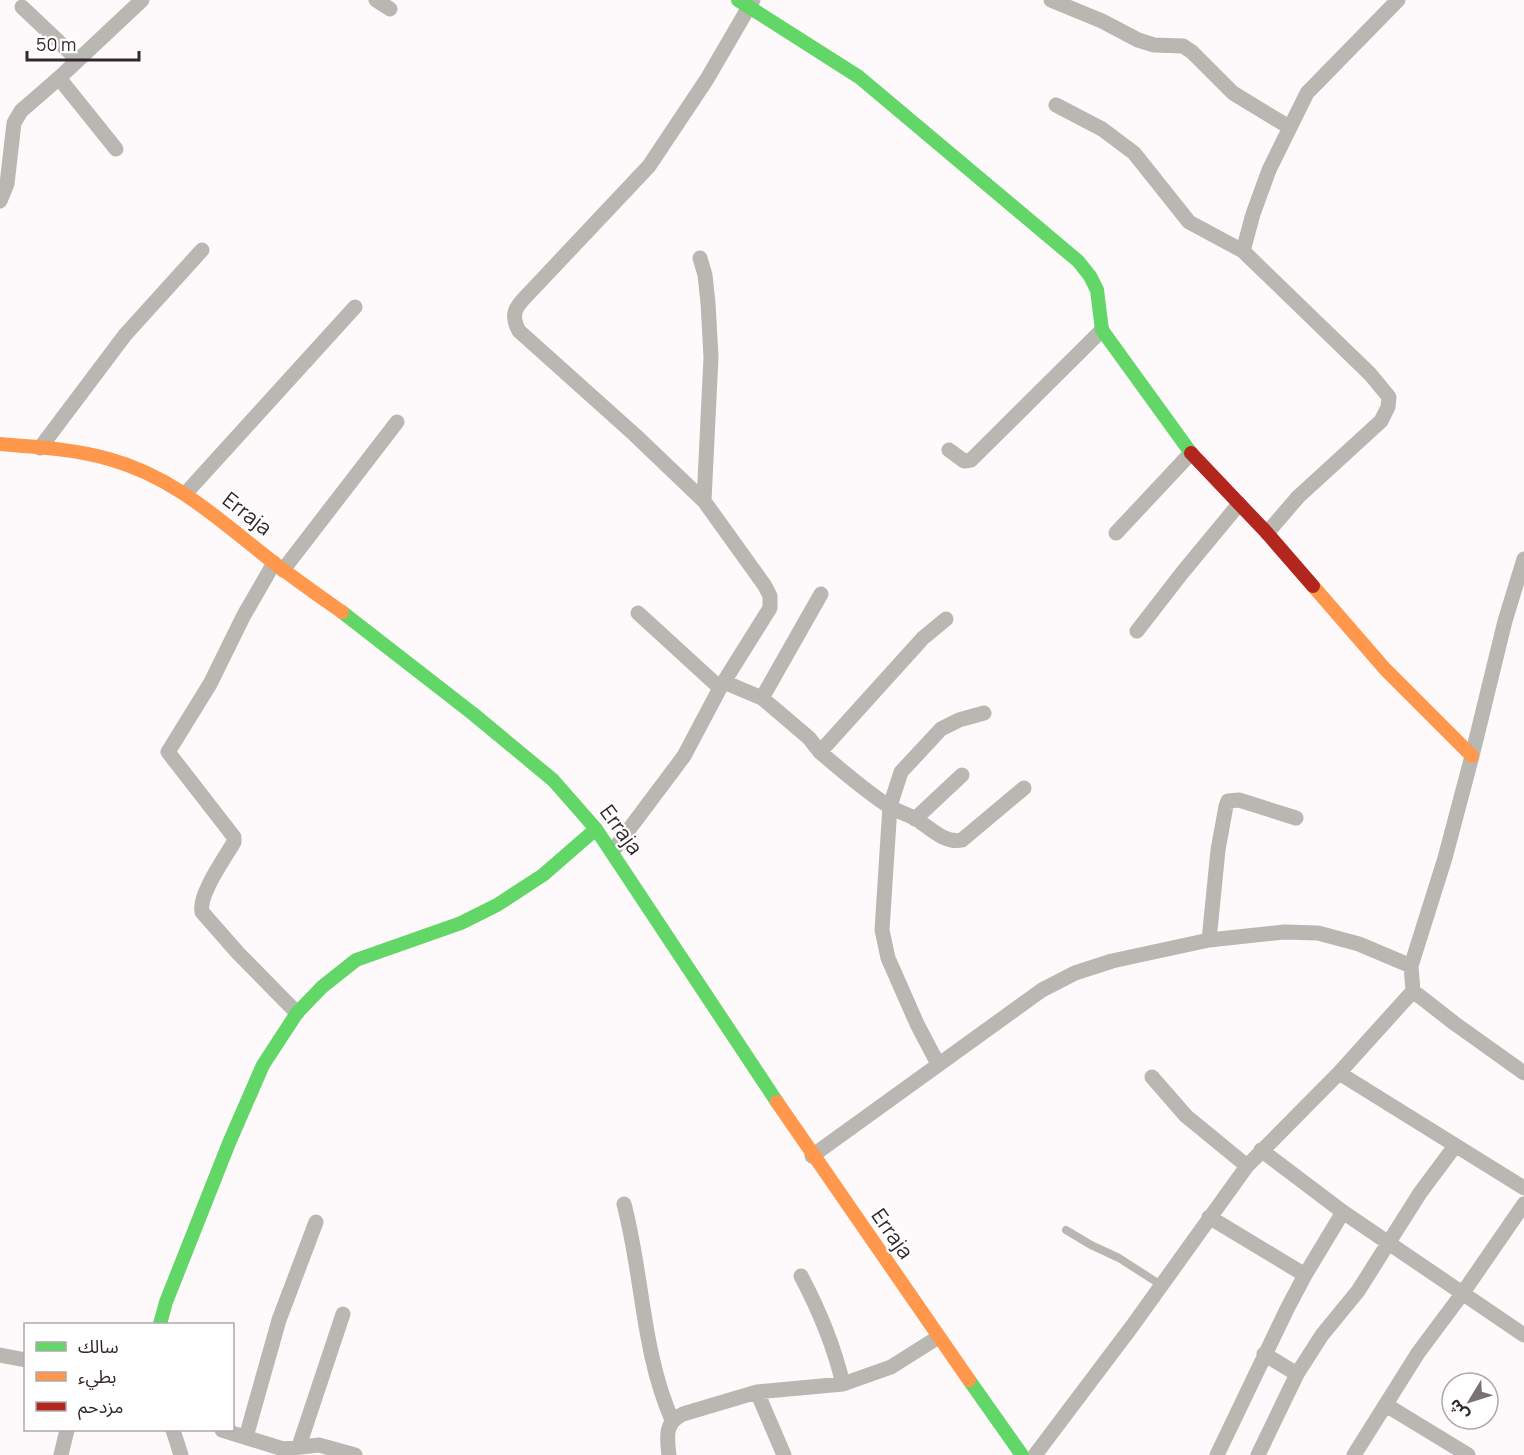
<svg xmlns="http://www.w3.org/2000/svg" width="1524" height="1455" viewBox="0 0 1524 1455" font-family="Manrope,'Noto Sans Arabic',sans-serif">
<rect width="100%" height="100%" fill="#fefafc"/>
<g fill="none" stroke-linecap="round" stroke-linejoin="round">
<path stroke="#b8b7b1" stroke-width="8" d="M1066,1230L1091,1245L1119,1258L1161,1285"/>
<path stroke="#b8b7b1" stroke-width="15" d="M376,0L390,9
M1051,0L1102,21L1138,40L1154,45L1183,46L1192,52L1233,93L1289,127
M22,7L78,60
M59,78L116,149
M1056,105L1102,129L1134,153L1189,222L1243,251
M0,201L7,184L14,123L21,111L59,78L142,0
M40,448L125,335L202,250
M949,450L964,461L971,460L1102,330
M186,493L355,307
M704,501L635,435L519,331C508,311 519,304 533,289L649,166L707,79L753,0
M1116,533L1191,453
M1267,533L1298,497L1381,421L1388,407L1389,397L1370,374L1243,251L1253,214L1269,170L1307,93L1398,0
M274,563L244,615L210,684L168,752L234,837V842C225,858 198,895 202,912L238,953L297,1013
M283,570L397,422
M638,613L720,688
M1137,631L1182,573L1239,504
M724,682L762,698L809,738L820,752L923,638L946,619
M762,698L821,594
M820,752C842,771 863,789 887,805C896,811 907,814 916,819C930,828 945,844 962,840L1024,788
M915,819L962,775
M612,852L684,756L720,688L770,608V596L765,586L704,501L711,357L708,303L705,275L700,258
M1209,940L1218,850L1226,806L1228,801L1239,800L1296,818
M1413,991L1454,1023L1524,1073
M938,1064L917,1024L888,958L882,930L890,806L901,772L941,729L959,720L984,713
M1339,1073L1524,1188
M1152,1077L1186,1116L1247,1166
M1261,1150L1343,1212L1524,1335
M812,1156L1042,990L1075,973L1112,961L1209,940L1284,932L1318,933L1359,944L1411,966
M624,1204C643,1276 642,1352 672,1420
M1209,1217L1305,1275
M801,1276C819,1310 834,1346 843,1384
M1264,1354L1297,1374
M0,1355L26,1360
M757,1392L784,1455
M1386,1405L1468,1455
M173,1430L181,1455
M222,1430L283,1449L319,1445L355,1455
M246,1437L279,1320L316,1222
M299,1446L343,1314
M61,1455L67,1430
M669,1455C667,1437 664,1423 683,1414L757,1392L843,1384L891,1367L937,1338
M1035,1455L1133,1325L1247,1166L1339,1073L1413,991L1411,966L1445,858L1472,756L1505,621L1524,559
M1217,1455L1287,1309L1305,1275L1343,1212
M1258,1455L1297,1374L1322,1335L1358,1291L1420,1193L1455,1146
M1354,1455L1418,1353L1462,1294L1524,1204"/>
<path stroke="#63d668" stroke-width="14" d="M738,0L859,77L1078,261L1090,276L1097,290L1102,330L1191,453
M342,612L472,713L553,780L596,829L777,1102
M160,1324L166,1302L229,1143L263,1065L297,1013L322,987L356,960L461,923L497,905L543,875L596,829
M969,1380L1022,1455"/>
<path stroke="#ff974d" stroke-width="14" d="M0,444C37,447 74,449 109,459C171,476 215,516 264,555C289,575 315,593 342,612
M1313,586L1385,669L1472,756
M777,1102L969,1380"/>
<path stroke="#b3261e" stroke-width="14" d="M1191,453L1267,533L1313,586"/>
</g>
<g text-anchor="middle" stroke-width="4.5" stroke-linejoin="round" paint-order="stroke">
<g font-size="21" fill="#31272c" stroke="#fff">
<text transform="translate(247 514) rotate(38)" y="7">Erraja</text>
<text transform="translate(621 830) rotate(54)" y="7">Erraja</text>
<text transform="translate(892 1234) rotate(55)" y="7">Erraja</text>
</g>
</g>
<rect x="24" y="1323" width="210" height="108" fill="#ffffff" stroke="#ada9ab" stroke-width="1.5"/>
<rect x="36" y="1342" width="30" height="9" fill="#63d668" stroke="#ada9ab" stroke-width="1.5"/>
<text x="78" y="1353" font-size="18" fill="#31272c">سالك</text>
<rect x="36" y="1372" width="30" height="9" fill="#ff974d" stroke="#ada9ab" stroke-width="1.5"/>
<text x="78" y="1383" font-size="18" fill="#31272c">بطيء</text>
<rect x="36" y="1402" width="30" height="9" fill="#b3261e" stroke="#ada9ab" stroke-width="1.5"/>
<text x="78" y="1413" font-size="18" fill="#31272c">مزدحم</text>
<g transform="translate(1470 1401) rotate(232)"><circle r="28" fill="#ffffff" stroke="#ada9ab" stroke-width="1.5"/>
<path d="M0-4.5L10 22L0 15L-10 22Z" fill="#797175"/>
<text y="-9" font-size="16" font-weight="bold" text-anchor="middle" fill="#31272c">ش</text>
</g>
<path d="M27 51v9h112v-9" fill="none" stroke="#31272c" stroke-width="3"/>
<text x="36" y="51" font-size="18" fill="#31272c" stroke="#ffffff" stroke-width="4.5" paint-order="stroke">50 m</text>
</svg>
